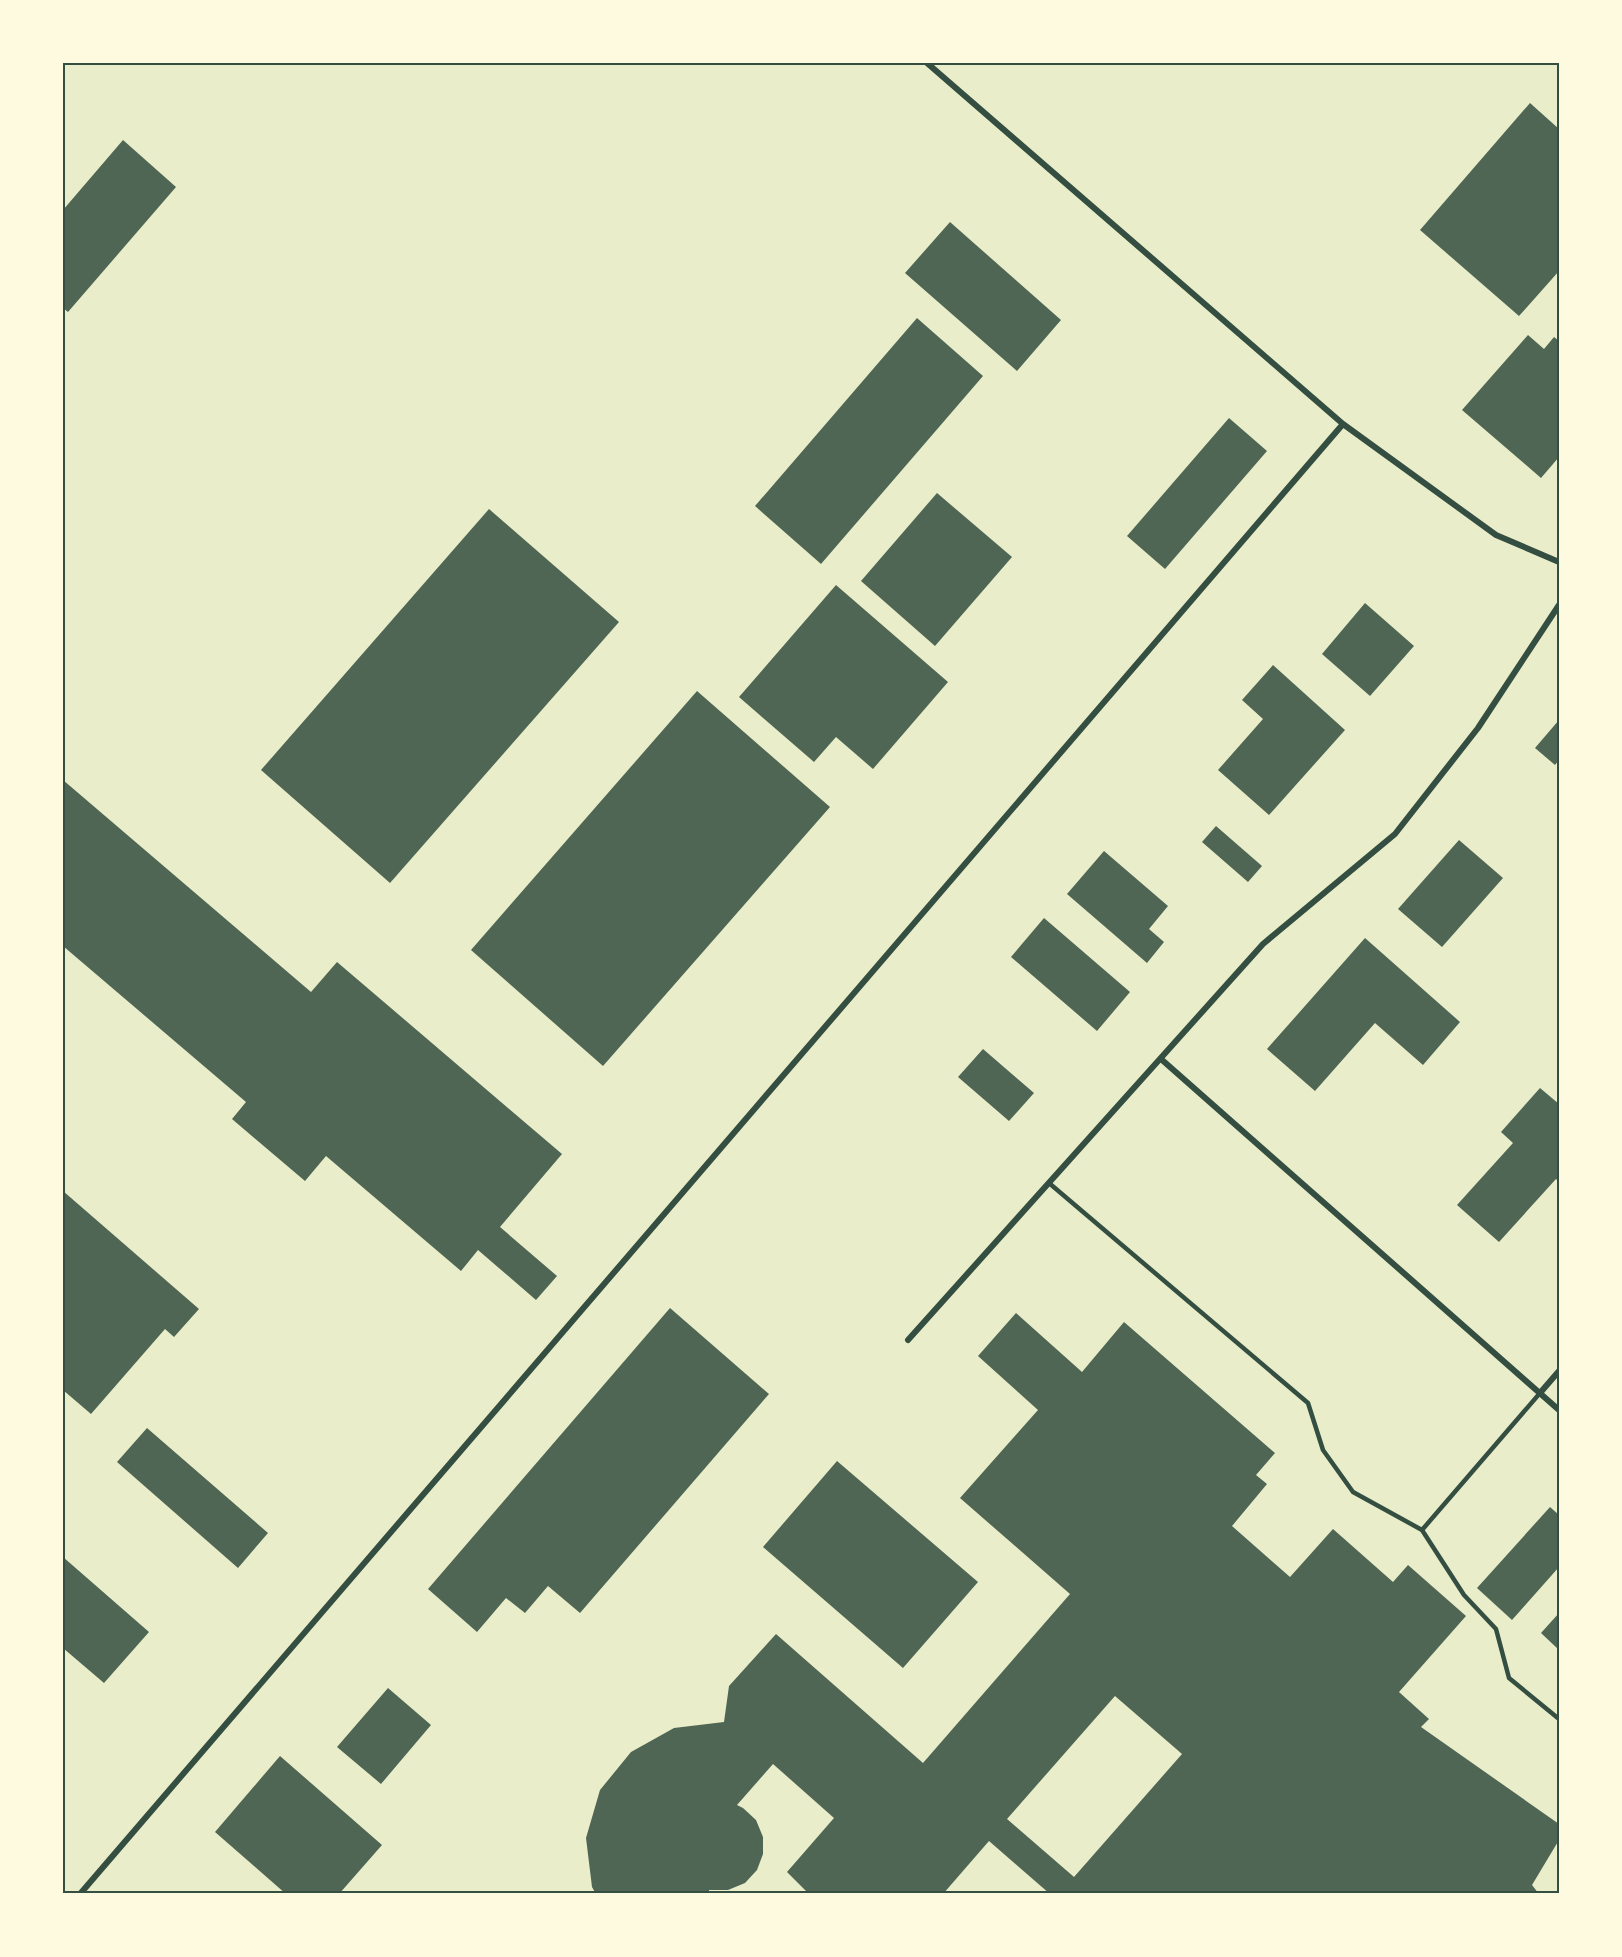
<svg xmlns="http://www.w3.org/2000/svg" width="1622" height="1957" viewBox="0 0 1622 1957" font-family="Karla,sans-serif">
<rect width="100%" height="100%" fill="#e9edc9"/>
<path fill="#4f6655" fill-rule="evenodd" d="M1530,103L1559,129V271L1519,316L1420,230Z
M123,140L176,187L68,312L63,308V210Z
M950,222L1061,320L1017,371L905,273Z
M917,318L983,376L821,564L755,506Z
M1528,335L1544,349L1554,337L1559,341V457L1541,478L1462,410Z
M1229,418L1267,451L1165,569L1127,536Z
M937,493L1012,557L935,646L861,581Z
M489,509L619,622L390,883L261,770Z
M836,585L948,682L873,769L836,737L814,762L739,697Z
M1365,603L1414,646L1370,696L1322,654Z
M1273,665L1345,730L1269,815L1218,770L1263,719L1242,700Z
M697,691L830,807L603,1066L471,950Z
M1559,720V760L1555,765L1535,748Z
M63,780L311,992L337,962L562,1154L500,1227L557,1276L536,1300L478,1250L461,1271L326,1156L305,1181L232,1119L246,1102L63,946Z
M1216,826L1262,866L1248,882L1202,842Z
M1459,840L1503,878L1442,947L1398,909Z
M1104,851L1168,906L1149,929L1164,942L1147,963L1067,894Z
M1044,918L1130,992L1097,1031L1011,957Z
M1365,938L1460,1022L1423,1065L1375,1023L1315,1091L1267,1049Z
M983,1049L1034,1093L1009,1121L958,1077Z
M1540,1088L1559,1104V1182L1556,1179L1499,1242L1457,1205L1513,1143L1501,1132Z
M63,1191L199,1309L174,1337L165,1329L91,1414L63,1390Z
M670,1308L769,1394L580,1613L548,1586L525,1613L506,1598L477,1632L428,1589Z
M1016,1313L1082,1372L1124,1322L1275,1453L1256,1475L1267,1484L1232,1526L1290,1577L1333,1529L1393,1582L1408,1565L1466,1616L1399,1692L1429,1719L1421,1727L1559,1824V1840L1532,1885L1539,1894H1050L989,1841L943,1894H809L787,1872L834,1818L773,1764L737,1805L743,1808L756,1820L763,1837V1854L757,1870L745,1883L728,1890H709V1894H596L592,1887L586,1838L600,1790L631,1752L674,1728L724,1722L729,1686L776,1634L923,1763L1070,1594L960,1498L1038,1410L978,1356ZM1115,1696L1182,1754L1074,1877L1007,1819Z
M147,1428L268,1533L238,1568L117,1462Z
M837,1461L978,1582L903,1668L763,1547Z
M1550,1507L1559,1515V1567L1512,1620L1477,1588Z
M63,1557L149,1632L104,1683L63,1648Z
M1559,1613V1650L1541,1633Z
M388,1688L431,1725L381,1784L337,1747Z
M280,1756L382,1845L339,1894H286L215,1832Z"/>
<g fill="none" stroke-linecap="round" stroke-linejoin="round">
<path stroke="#344e41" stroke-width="4.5" d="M1049,1183L1308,1403L1323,1450L1353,1492L1422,1530L1464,1595L1496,1629L1509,1678L1559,1719
M1422,1530L1540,1393"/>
<path stroke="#344e41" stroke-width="6" d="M927,63L1343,424L1496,535L1559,562
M1161,1059L1559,1410
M908,1340L1263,944L1395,834L1478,728L1559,605
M1540,1393L1559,1371
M80,1894L1343,424"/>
</g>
<rect width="1622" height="1957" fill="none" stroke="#fefae0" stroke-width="129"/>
<rect x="64" y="64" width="1494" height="1828" fill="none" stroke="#344e41" stroke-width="2"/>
</svg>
